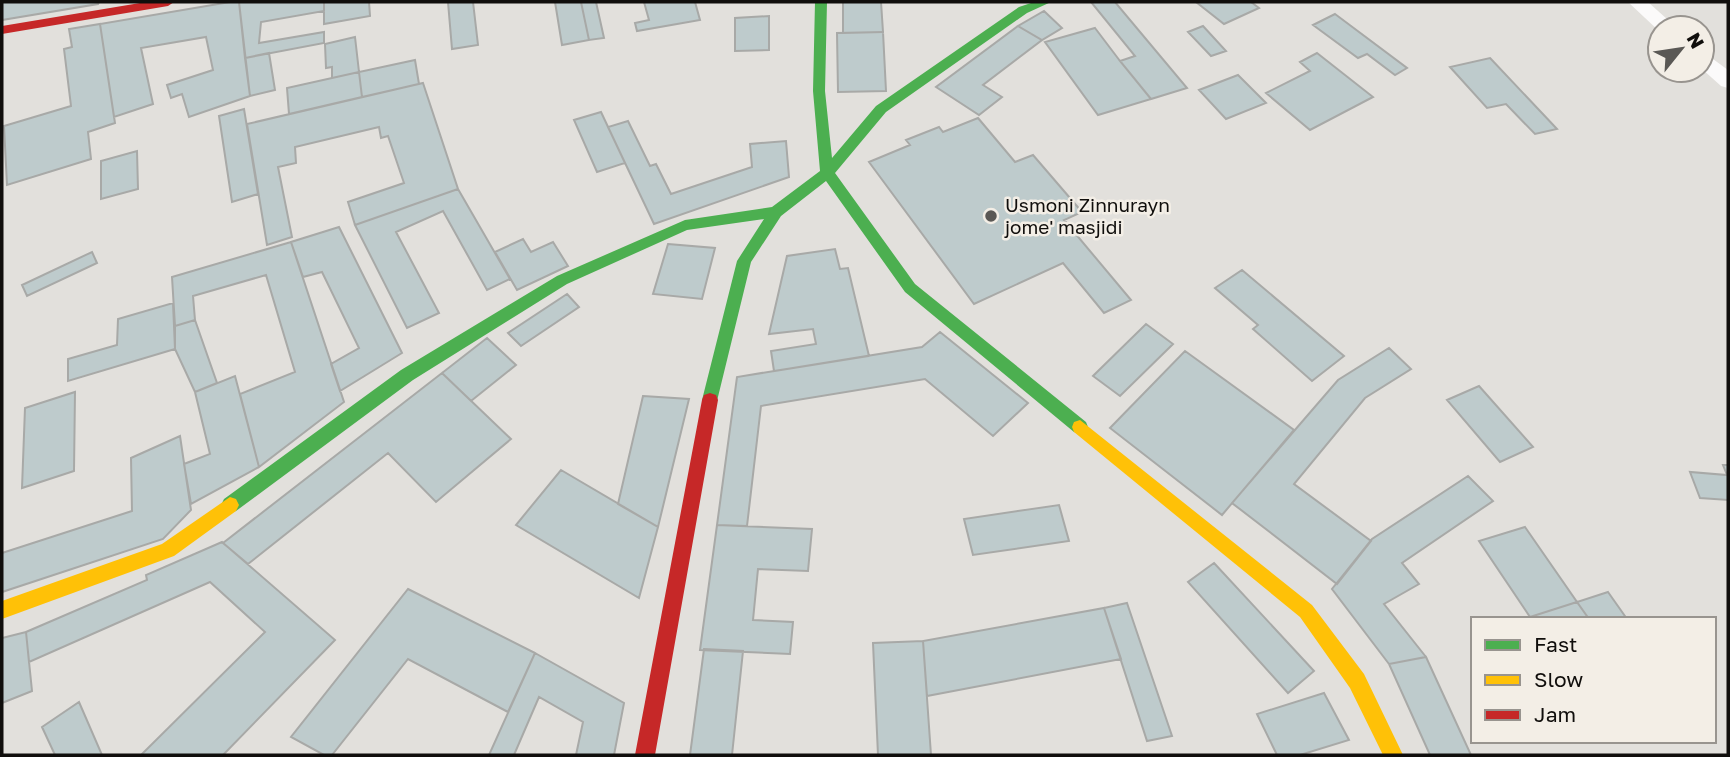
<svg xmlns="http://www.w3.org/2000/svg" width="1730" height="757" viewBox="0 0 1730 757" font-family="'Golos Text',sans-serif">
<rect width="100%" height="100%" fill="#e2e0dc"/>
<path fill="#becbcc" stroke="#a8a9a7" stroke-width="2" d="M2,2H99L98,4L2,20Z
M230,2H239L250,96L189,117L182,94L171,98L167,85L213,70L206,37L141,48L153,104L114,117L100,24Z
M239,2H324V11L261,22L259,43L324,32V43L245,58Z
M324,2H369L370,16L324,24Z
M448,2H473L478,45L452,49Z
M555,2H581L589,40L562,45Z
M581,2H596L604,38L589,40Z
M644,2H695L700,20L637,31L635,23L649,20Z
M843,2H881L883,32L843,33Z
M1091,2H1115L1187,88L1151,99L1120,61L1135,56Z
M1196,2H1251L1259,8L1224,24Z
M1044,11L1062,28L1042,40L1018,26Z
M1335,14L1407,68L1395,75L1367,54L1358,58L1313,25Z
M769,16V50L735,51V18Z
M100,24L115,123L88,132L91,159L7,185L4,126L71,106L64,49L72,47L69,29Z
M1018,26L1042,40L983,85L1002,97L979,115L936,87Z
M1203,26L1226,51L1211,56L1188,32Z
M1095,28L1120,61L1151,99L1098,115L1045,42Z
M883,32L886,91L838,92L837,33Z
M355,37L359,72L332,78V67L326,68L325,44Z
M269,53L275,90L250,96L245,58Z
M1317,53L1373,97L1310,130L1266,93L1310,71L1300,62Z
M1490,58L1557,129L1535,134L1506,104L1487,108L1450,67Z
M415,60L419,84L362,97L359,72Z
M359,72L362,97L289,114L287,88Z
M1238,75L1266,103L1226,119L1199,90Z
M423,83L458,189L355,225L348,202L404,183L388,136L381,138L379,127L295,147L296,163L278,167L292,237L267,245L247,124Z
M244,109L258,194L232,202L219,116Z
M601,112L625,163L597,172L574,120Z
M978,118L1015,162L1033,155L1082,212L1064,220L1131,300L1104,313L1063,263L974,304L869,162L910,145L906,140L939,127L943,132Z
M628,121L650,166L656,164L671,194L752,167L750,144L786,141L789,177L654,224L608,127Z
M137,151L138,189L101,199V161Z
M458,189L510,279L487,290L443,211L396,232L439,313L407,328L355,225Z
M339,227L402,353L340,391L331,364L359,348L322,272L303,277L291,242Z
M523,239L531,252L553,242L568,266L517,290L495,252Z
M291,242L344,402L259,467L240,394L295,372L266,275L193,296L195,320L175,326L172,277Z
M668,244L715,248L702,299L653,294Z
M835,249L840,269L848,268L869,356L774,371L771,351L816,344L813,329L769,334L787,256Z
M92,252L97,263L27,296L22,285Z
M1242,270L1344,356L1312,381L1253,329L1258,325L1215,288Z
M567,294L579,307L521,346L508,333Z
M173,303L175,349L68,381V359L117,345L118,319Z
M195,320L217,383L195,392L175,349V326Z
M1146,324L1173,344L1120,396L1093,376Z
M940,332L1028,403L993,436L925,379L761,406L747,526L717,525L737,377L922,347Z
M487,338L516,365L471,401L442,373Z
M1389,348L1411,369L1365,398L1294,484L1371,541L1337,584L1232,503L1338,380Z
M1185,351L1294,430L1222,515L1110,428Z
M442,373L511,439L436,502L388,453L248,564L223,543Z
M235,376L259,467L191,504L184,464L210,454L195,392Z
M1479,386L1533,447L1500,462L1447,400Z
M75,392L74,471L22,488L25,408Z
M643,396L689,399L658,527L618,504Z
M180,436L191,510L163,539L2,592V553L132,511L131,458Z
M1723,465H1728V500L1700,498L1690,472L1727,475Z
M561,470L658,527L639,598L516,525Z
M1468,476L1493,501L1402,563L1419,584L1384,604L1426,657L1389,664L1332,589L1372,539Z
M1059,505L1069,541L973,555L964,519Z
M717,525L812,529L808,571L758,569L753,620L793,622L790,654L700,650Z
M1525,527L1577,602L1530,617L1479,541Z
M222,542L335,640L223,755H141L265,632L210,582L29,662L26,632L147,580L146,575Z
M1214,563L1314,671L1288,693L1188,582Z
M408,589L535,653L508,712L408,659L332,755H324L291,737Z
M1608,592L1627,619H1589L1577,602Z
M1577,602L1589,619L1530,617Z
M1127,603L1172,736L1147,741L1104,608Z
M1104,608L1121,659L927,696L923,641Z
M26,632L32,691L2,703V638Z
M923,641L931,755H878L873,643Z
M704,649L743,651L732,755H690Z
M535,653L624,703L614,755H576L583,722L539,697L514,755H489Z
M1426,657L1471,755H1430L1389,664Z
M1324,693L1349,740L1300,755H1277L1257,714Z
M79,702L102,755H55L42,727Z"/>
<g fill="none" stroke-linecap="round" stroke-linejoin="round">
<path fill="#fbfafa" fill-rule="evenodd" d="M1628,2H1648L1677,28H1660V32Z
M1702,51L1728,70V88L1721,86L1702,69Z"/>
<path fill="#4caf50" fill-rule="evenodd" d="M815,2H827L825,91L832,158L876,106L1019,7L1034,2H1051L1027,13L886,112L835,173L915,284L1086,422L1088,427L1086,432L1080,434L1074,432L905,292L826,181L781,216L751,262L716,405L710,407L704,405L702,400L737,261L764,219L687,230L567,284L413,380L236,511L230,513L224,511L221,505L224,499L401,370L557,276L685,220L772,207L820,171L813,91Z"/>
<path fill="#ffc107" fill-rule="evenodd" d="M1080,420L1312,605L1364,674L1403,755H1383L1350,688L1300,617L1074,432L1072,427L1074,422Z
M230,497L236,499L239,505L236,511L174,556L2,619V601L162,544Z"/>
<path fill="#c62828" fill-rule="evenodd" d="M146,2H174L168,6L2,34V26Z
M710,393L716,395L718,400L655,755H635L702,400L704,395Z"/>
</g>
<circle fill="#5a5855" stroke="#f3eee6" stroke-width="2.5" cx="991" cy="216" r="7"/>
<g text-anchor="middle" stroke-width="5" stroke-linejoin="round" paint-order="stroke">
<g font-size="19" fill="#100e0c" stroke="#f3eee6" text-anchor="start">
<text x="1005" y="212">Usmoni Zinnurayn<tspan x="1005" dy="22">jome' masjidi</tspan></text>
</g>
</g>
<rect width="1730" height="757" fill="none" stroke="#100e0c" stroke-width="7"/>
<rect x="1471" y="617" width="245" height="126" fill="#f3eee6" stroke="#98948f" stroke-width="2"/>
<rect x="1485" y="640" width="35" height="10" fill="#4caf50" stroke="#98948f" stroke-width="2"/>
<text x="1534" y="652" font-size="21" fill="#100e0c">Fast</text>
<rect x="1485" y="675" width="35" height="10" fill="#ffc107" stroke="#98948f" stroke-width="2"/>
<text x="1534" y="687" font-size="21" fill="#100e0c">Slow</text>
<rect x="1485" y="710" width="35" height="10" fill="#c62828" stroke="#98948f" stroke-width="2"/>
<text x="1534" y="722" font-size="21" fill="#100e0c">Jam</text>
<g transform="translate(1681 49) rotate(60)"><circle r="33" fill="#f3eee6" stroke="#98948f" stroke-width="2"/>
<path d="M0-5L12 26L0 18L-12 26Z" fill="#5a5855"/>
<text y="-10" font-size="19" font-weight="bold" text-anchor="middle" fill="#100e0c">N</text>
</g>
</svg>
